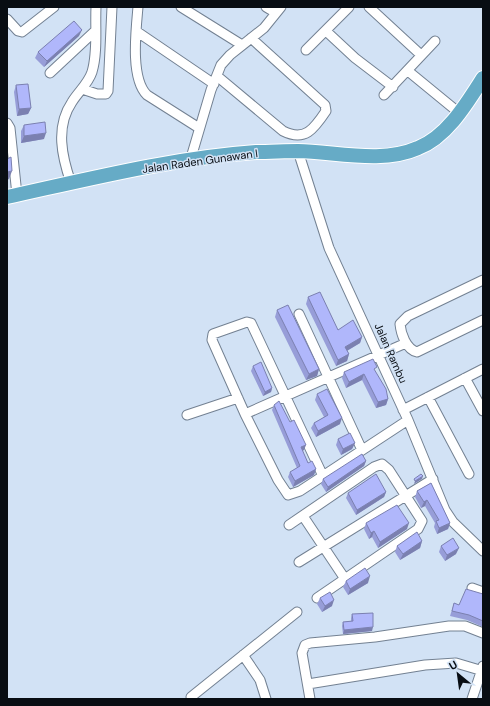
<svg xmlns="http://www.w3.org/2000/svg" width="490" height="706" viewBox="0 0 490 706" font-family="'DM Sans',sans-serif">
<rect width="100%" height="100%" fill="#d2e2f5"/>
<g fill="none" stroke-linecap="round" stroke-linejoin="round">
<g stroke="#738192" stroke-width="11">
<path id="minor" d="M138,7C136,30 130,78 147,95L199,128
M181,7L242,45
M266,7L276,13
M369,7L421,55
M7,19L18,31L22,32L54,7
M136,31L214,84
M326,31L355,58L393,87
M306,50L349,7
M408,71L458,112
M50,73L95,31
M217,76L283,131C305,142 314,129 326,111L325,105L251,38
M82,89L97,94H106L108,91L112,7
M384,95L435,41
M7,123L10,128L17,195
M298,151L329,248L408,420L445,510L453,522L483,551
M190,161L211,90L221,65L230,55L264,28L281,7
M71,183C62,157 55,127 72,102C78,92 88,84 92,72C98,52 95,27 96,7
M483,280L408,316L400,324C401,334 406,349 417,352L483,320
M299,314L362,450
M465,378L483,411
M428,397L469,474
M403,410L483,369
M245,414L406,343
M187,415L238,398
M322,474L251,323L247,322L213,334L212,340L245,414L278,480L288,495L300,491L408,420
M303,516L345,579
M289,525L374,467L382,464L389,470L422,521L418,529L317,598
M299,562L433,479
M472,588L483,592
M243,655L260,680L266,699
M308,684L425,665L456,663L483,671
M191,697L297,612
M310,699L302,653L305,645L310,643L375,637L449,626H465L483,633
M472,699L483,666"/>
</g>
<g stroke="#fff" stroke-width="16">
<path id="trunk" d="M7,197C89,179 172,158 256,152C270,152 285,151 298,151C337,152 382,164 418,148C447,137 467,103 483,78"/>
</g>
<use href="#minor" stroke="#fff" stroke-width="9"/>
<use href="#trunk" stroke="#66abc6" stroke-width="14"/>
</g>
<path fill="#979dd8" d="M79,36L44,67L35,58L38,52Z
M16,85L31,108L28,114L17,116L14,92Z
M24,125L44,139L21,143V131Z
M308,297L338,330L362,337L360,343L347,351L349,354L347,361L336,366L306,304Z
M277,310L319,369L317,376L306,380L275,317Z
M253,366L272,388L271,392L263,396L251,371Z
M375,371L388,399L386,405L376,408L362,380L346,388L342,378L344,372Z
M317,394L340,424L316,437L311,428L314,423L324,417L315,400Z
M274,405L304,450L302,451L308,463L316,469L314,475L293,487L288,477L290,472L297,468L272,410Z
M338,439L355,443L352,449L341,455L336,445Z
M366,461L364,466L326,492L321,484L323,479Z
M431,483L450,523L448,529L437,534L434,527L435,523L425,506L421,508L415,497L417,491Z
M386,492L384,497L356,515L346,498L348,493Z
M366,523L407,529L378,548L372,537L369,539L364,529Z
M422,541L420,548L400,560L395,552L397,546Z
M441,546L456,554L445,561L439,552Z
M346,581L368,583L348,595L343,587Z
M483,594V627L467,620L450,616L454,603L459,605Z
M320,598L332,606L322,612L317,604Z
M352,614L372,631L343,634L342,626L343,622L351,621V618Z"/>
<path fill="#7b80b0" d="M82,30L79,36L44,67L47,61Z
M31,108L28,114L17,116L19,109Z
M46,133L44,139L21,143L24,136Z
M12,171L9,179L7,180V172Z
M362,337L360,343L343,353L345,347Z
M349,354L347,361L336,366L338,360Z
M319,369L317,376L306,380L309,374Z
M364,374L362,380L346,388L349,382Z
M272,388L271,392L263,396L265,392Z
M388,399L386,405L376,408L378,402Z
M342,418L340,424L316,437L318,431Z
M355,443L352,449L341,455L343,449Z
M306,445L304,450L299,452L301,447Z
M366,461L364,466L326,492L328,487Z
M316,469L314,475L293,487L295,481Z
M423,476L422,479L414,484L415,481Z
M386,492L384,497L356,515L357,510Z
M427,500L425,506L421,508L424,502Z
M409,523L407,529L378,548L380,542Z
M450,523L448,529L437,534L439,528Z
M374,531L372,537L369,539L371,533Z
M422,541L420,548L400,560L403,554Z
M459,548L456,554L445,561L447,555Z
M370,576L368,583L348,595L350,589Z
M334,600L332,606L322,612L325,606Z
M373,627L372,631L343,634L344,630Z"/>
<path fill="#b0b7fb" stroke="#7b80b0" d="M74,21L82,30L47,61L38,52Z
M28,84L31,108L19,109L16,85Z
M45,122L46,133L24,136V125Z
M11,157L12,171L7,172V159Z
M320,292L338,330L353,320L362,337L345,347L349,354L338,360L308,297Z
M288,305L319,369L309,374L277,310Z
M373,359L377,367L374,369L386,389L388,399L378,402L364,374L349,382L344,372Z
M261,362L272,388L265,392L253,366Z
M327,389L342,418L318,431L314,423L328,415L317,394Z
M279,401L290,422L294,420L306,445L301,447L308,463L312,461L316,469L295,481L290,472L300,466L274,405Z
M350,433L355,443L343,449L338,439Z
M362,454L366,461L328,487L323,479Z
M376,474L386,492L357,510L348,493Z
M421,474L423,476L415,481L414,479Z
M431,483L450,523L439,528L436,521L439,520L427,500L424,502L417,491Z
M397,505L409,523L380,542L374,531L371,533L366,523Z
M417,532L422,541L403,554L397,546Z
M453,538L459,548L447,555L441,546Z
M365,568L370,576L350,589L346,581Z
M466,589L483,594V621L469,615L452,611L454,603L459,605Z
M330,592L334,600L325,606L320,598Z
M373,613V627L344,630L343,622L353,621L352,614Z"/>
<g text-anchor="middle" stroke-width="3" stroke-linejoin="round" paint-order="stroke">
<g font-size="11" fill="#080d13" stroke="#d2e2f5">
<text transform="translate(200 161) rotate(-8)" y="4">Jalan Raden Gunawan I</text>
<text transform="translate(391 353) rotate(66)" y="4">Jalan Rambu</text>
</g>
</g>
<rect width="490" height="706" fill="none" stroke="#080d13" stroke-width="16"/>
<g transform="translate(458 674) rotate(331)" stroke="#d2e2f5" stroke-width="3" paint-order="stroke">
<path d="M0-3L7 15L0 10L-7 15Z" fill="#080d13"/>
<text y="-6" font-size="11" font-weight="bold" text-anchor="middle" fill="#080d13">U</text>
</g>
</svg>
